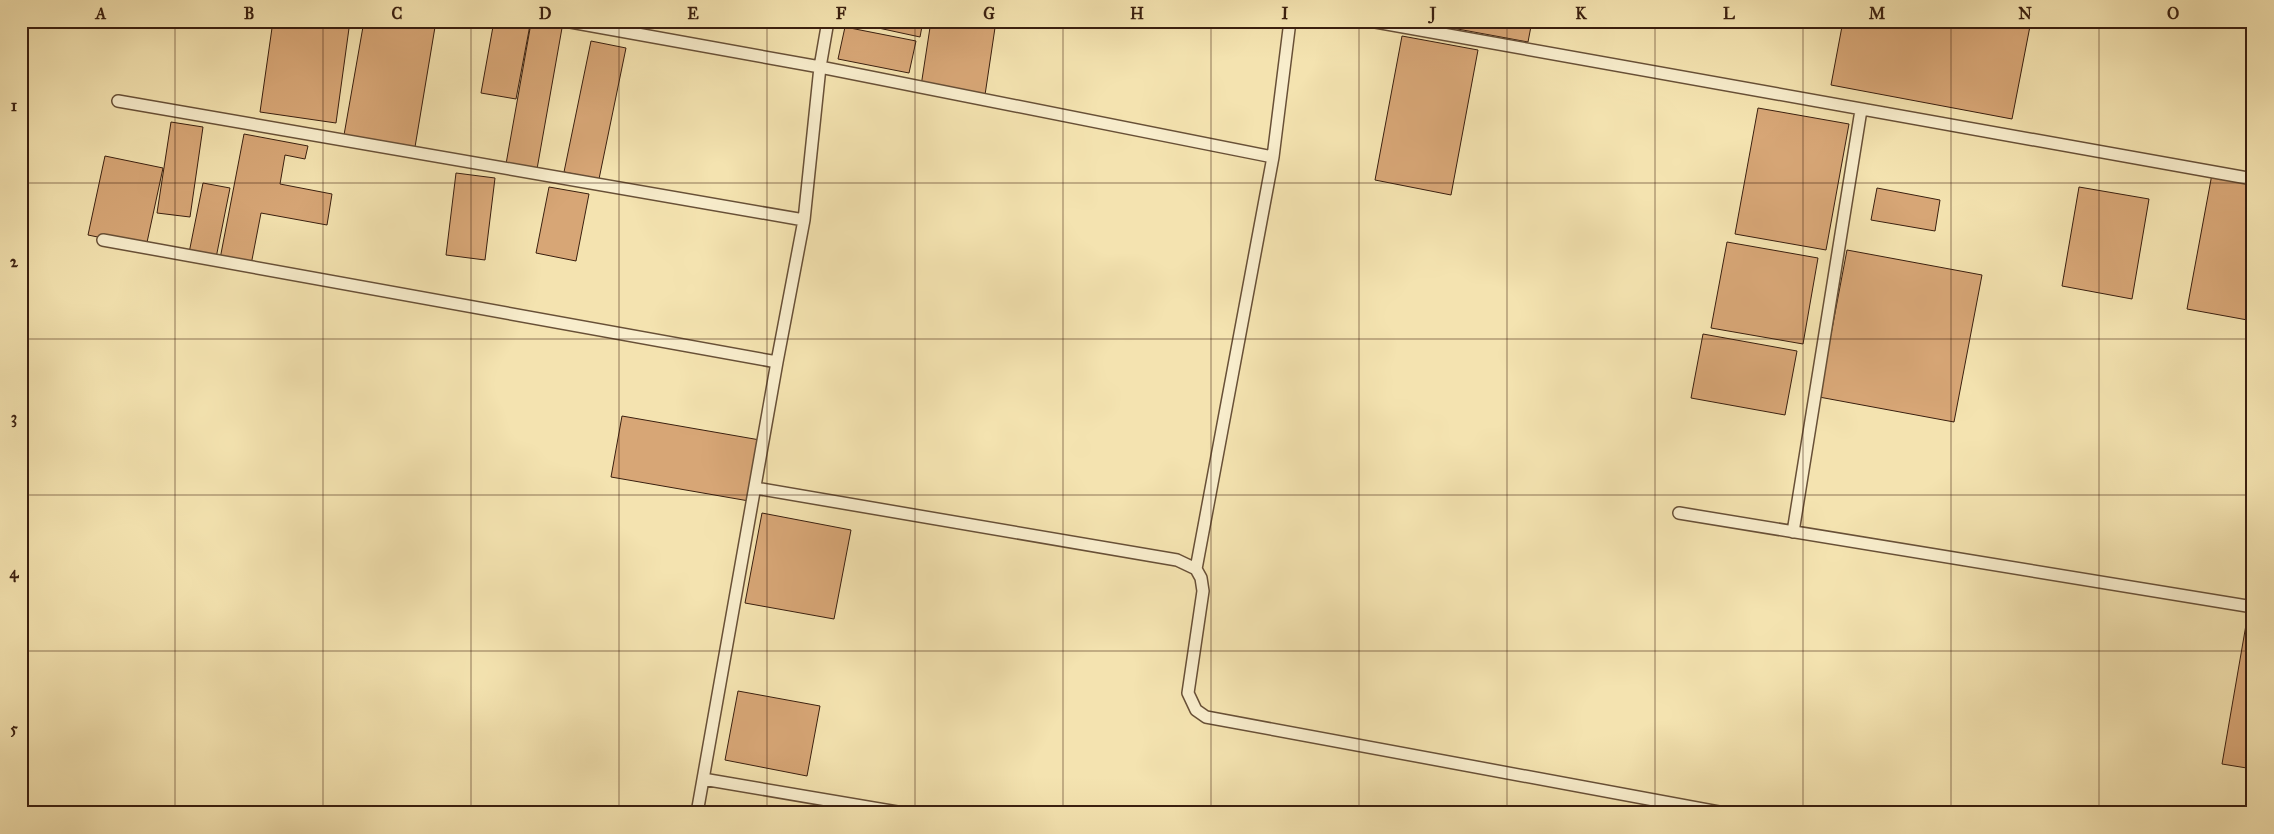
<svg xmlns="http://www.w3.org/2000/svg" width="2274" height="834" viewBox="0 0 2274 834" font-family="'IM FELL Great Primer',serif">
<rect width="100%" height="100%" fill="#f4e3b0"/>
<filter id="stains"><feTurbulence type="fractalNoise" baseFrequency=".004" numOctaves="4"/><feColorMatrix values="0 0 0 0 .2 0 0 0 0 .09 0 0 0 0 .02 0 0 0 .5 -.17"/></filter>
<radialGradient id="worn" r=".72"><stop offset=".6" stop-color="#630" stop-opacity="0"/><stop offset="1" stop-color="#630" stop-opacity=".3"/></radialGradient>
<path fill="#d7a676" stroke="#3a1f0f" d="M273,21H350L336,123L260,112Z
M364,21H436L415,147L344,135Z
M494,21L530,25L516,99L481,93Z
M846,21H923L920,37Z
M931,21H996L985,95L921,86Z
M1414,21H1532L1528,42Z
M1843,21H2031L2012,119L1831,85Z
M531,23L562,28L537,169L506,164Z
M845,27L916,41L909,73L838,59Z
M1402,36L1478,50L1451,195L1375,180Z
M591,41L626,48L599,179L564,172Z
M1758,108L1849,124L1826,250L1735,234Z
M171,122L203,127L190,217L157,213Z
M244,134L308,146L305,159L285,155L280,184L332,194L327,225L261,213L251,265L220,259Z
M105,156L163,168L146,247L88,235Z
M456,173L495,178L485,260L446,255Z
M2212,174L2253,182V321L2187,309Z
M203,183L230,188L216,258L189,253Z
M549,187L589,194L576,261L536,253Z
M2079,187L2149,199L2132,299L2062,286Z
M1877,188L1940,200L1935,231L1871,220Z
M1727,242L1818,258L1803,344L1711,328Z
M1847,250L1982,275L1954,422L1819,397Z
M1703,334L1797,351L1785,415L1691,398Z
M622,416L760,440L749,501L611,477Z
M762,513L851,530L834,619L745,603Z
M2247,619L2253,620V769L2222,764Z
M738,691L820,706L807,776L725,760Z"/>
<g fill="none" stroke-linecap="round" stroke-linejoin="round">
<g stroke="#685037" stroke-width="14">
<path id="lane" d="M565,21L820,67L1273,157L1196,569
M1370,21L2253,179
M118,101L804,220
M1273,157L1290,21
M103,240L777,362
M755,488L1177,560L1196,569L1201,578L1203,591L1188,693L1196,710L1206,717L1724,813
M1679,513L2253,607
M1793,532L1861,110
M703,779L903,813
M697,813L777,362L804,220L820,67L828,21"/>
</g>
<use href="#lane" stroke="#f8edcc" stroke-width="11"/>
</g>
<path fill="none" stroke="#3a1f0f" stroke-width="1" stroke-opacity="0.55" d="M175,21V813M323,21V813M471,21V813M619,21V813M767,21V813M915,21V813M1063,21V813M1211,21V813M1359,21V813M1507,21V813M1655,21V813M1803,21V813M1951,21V813M2099,21V813M21,183H2253M21,339H2253M21,495H2253M21,651H2253"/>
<rect width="2274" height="834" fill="none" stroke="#f4e3b0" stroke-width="55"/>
<rect x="28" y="28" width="2218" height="778" fill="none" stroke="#3a1f0f" stroke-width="2"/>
<g font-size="16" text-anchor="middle" font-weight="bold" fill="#3a1f0f">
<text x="101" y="19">A</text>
<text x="249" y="19">B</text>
<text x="397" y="19">C</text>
<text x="545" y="19">D</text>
<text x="693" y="19">E</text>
<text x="841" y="19">F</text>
<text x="989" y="19">G</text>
<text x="1137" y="19">H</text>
<text x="1285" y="19">I</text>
<text x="1433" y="19">J</text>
<text x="1581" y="19">K</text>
<text x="1729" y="19">L</text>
<text x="1877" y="19">M</text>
<text x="2025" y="19">N</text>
<text x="2173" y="19">O</text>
<text x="14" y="111">1</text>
<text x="14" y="267">2</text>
<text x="14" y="423">3</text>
<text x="14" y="578">4</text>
<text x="14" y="734">5</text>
</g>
<rect width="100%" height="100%" filter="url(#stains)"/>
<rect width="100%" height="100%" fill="url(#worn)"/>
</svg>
